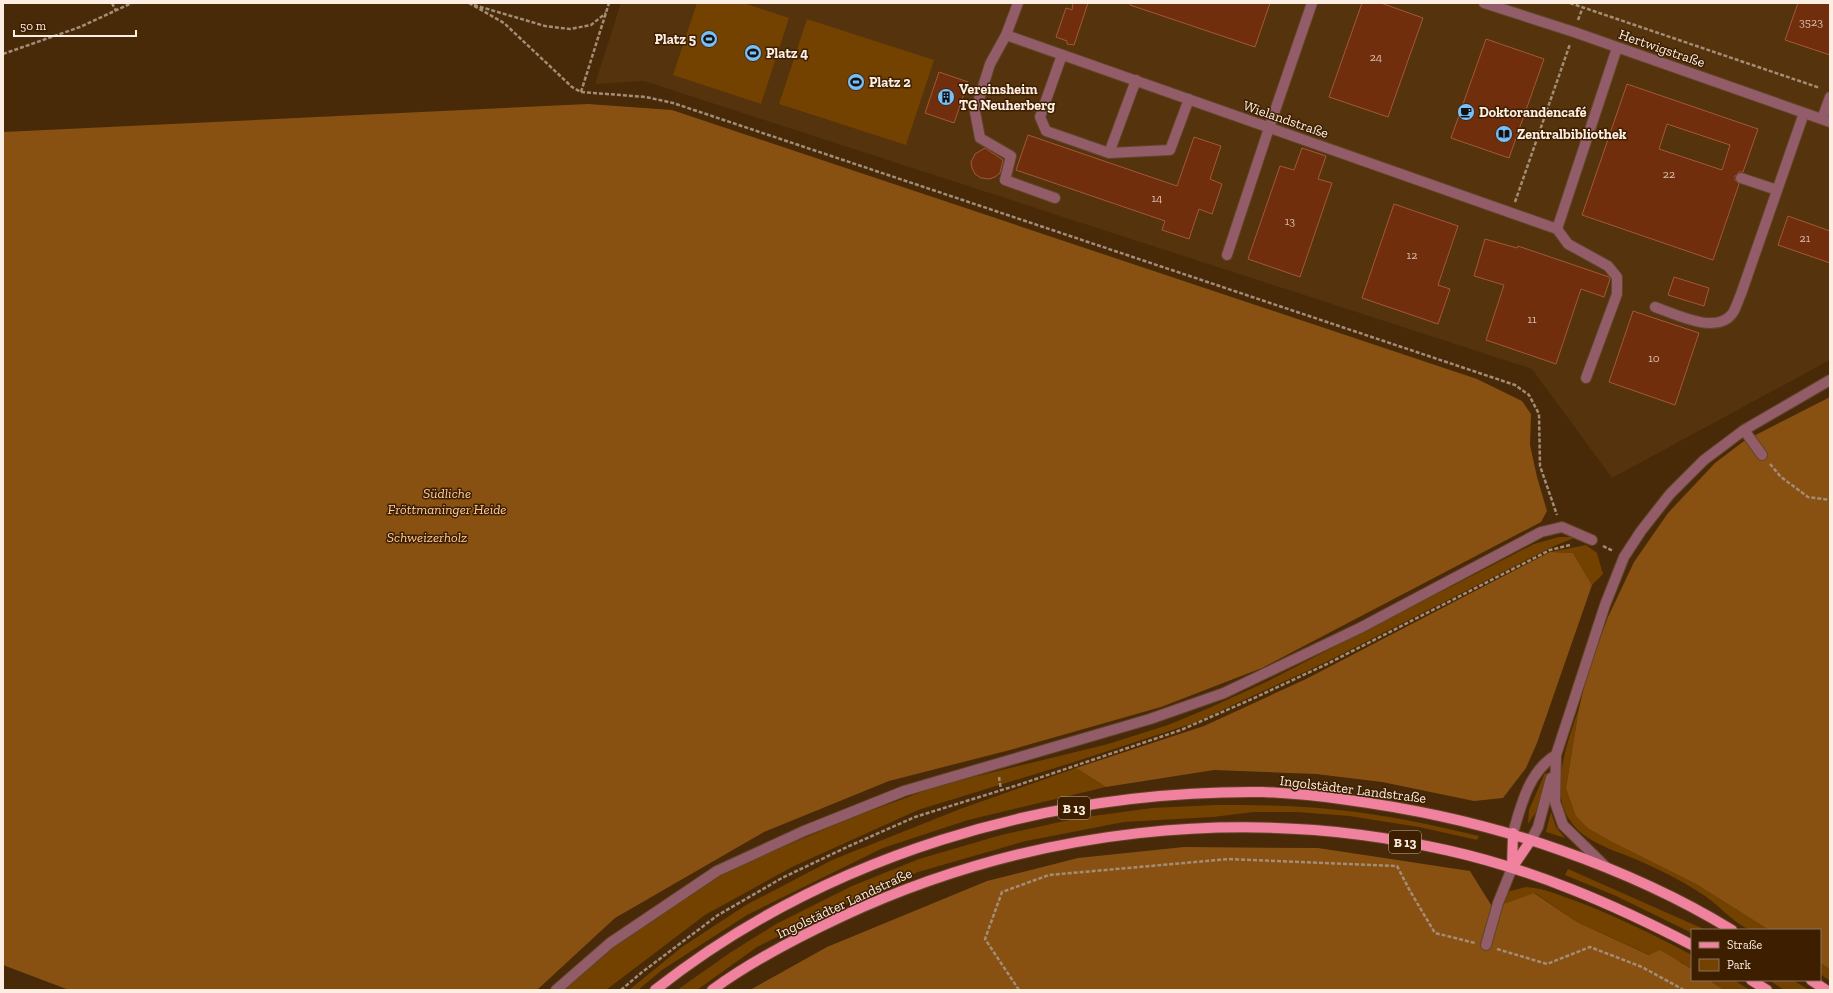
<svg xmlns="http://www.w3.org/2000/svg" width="1833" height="993" viewBox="0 0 1833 993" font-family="'Zilla Slab',serif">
<rect width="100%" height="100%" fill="#482908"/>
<path fill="#54330d" d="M621,3H1830V360L1612,478L1532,369L644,81L595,84Z"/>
<path fill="#734100" d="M697,3H744L789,18L761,104L673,75Z
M807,19L934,60L906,145L779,104Z
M1559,537H1577L1554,546L1324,663L1194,723L1068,764L918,810L792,867L705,915L606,990H564L617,944L727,871L853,817L941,785L1108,744L1168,725L1209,708L1266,682L1534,544Z
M1586,545L1597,553L1603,574L1592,585L1573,553L1550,552Z
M1579,708L1566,788L1589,829L1610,841L1696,884L1769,930C1764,930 1756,931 1751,930C1735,925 1717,903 1702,894C1681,880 1658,869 1635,859C1609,848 1580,841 1566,814C1551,784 1569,738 1579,708Z
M1076,768L1106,787L968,820L883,848L747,915L662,970L638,990H629L682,947L746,905L832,860L960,809Z
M1545,773L1547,774L1536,812L1528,824L1529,810Z
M1215,805C1256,805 1298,805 1339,810C1387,815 1433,825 1479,836L1477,840L1419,827L1349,816L1296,812H1254L1213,817L1124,822L1026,841L918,872L825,913L757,947L697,990H677L731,952L776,924L852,886L919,859L1001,835L1078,818L1152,808Z
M1551,812L1556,827L1565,838L1546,832Z
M1568,869L1706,930H1692V933L1616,896L1565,875Z
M1526,887C1544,888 1559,895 1576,901C1616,916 1654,935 1692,955V969L1681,962L1650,955L1577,922L1535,893L1493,909L1510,891Z
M1820,963L1830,969V981L1820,974Z
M1709,980H1734L1750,990H1724Z
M1769,980H1793L1809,990H1784Z"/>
<path fill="#885112" d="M588,104L672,110L1477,379L1522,401L1531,414L1530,445L1537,477L1547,511L1541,522L1262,668L1161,707L1010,750L889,781L764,832L615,918L537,990H69L3,965V132Z
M1830,397V969L1820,963V930H1769L1696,884L1610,841L1589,829L1576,816L1566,788L1579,708L1588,671L1608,617L1634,562L1668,513L1715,463L1744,441Z
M1550,552L1573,553L1592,585L1537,743L1526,768L1503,798L1474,801L1382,782L1316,774L1214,770L1106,787L1076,768L1204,726L1306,679Z
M1184,847L1318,848L1470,871L1493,908L1534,893L1577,922L1649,955L1660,950L1692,969V980H1709L1724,990H750L827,947L987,881L1078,858Z"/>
<path fill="#702e0d" stroke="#a15939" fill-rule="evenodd" d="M1073,3H1088L1074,45L1067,44V41L1056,37L1066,8L1072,10Z
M1130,3H1270L1255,47L1130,5Z
M1362,3H1381L1423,18L1388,117L1329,97Z
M1798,3H1830V55L1785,40Z
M1486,39L1544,59L1509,158L1451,138Z
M939,72L968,82L954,123L925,113Z
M1627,84L1758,129L1743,172H1739L1735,176V180L1739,184L1713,260L1582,215ZM1667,124L1730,145L1722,170L1659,149Z
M1028,135L1177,186L1194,137L1221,146L1210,179L1222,184L1212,214L1199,209L1189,239L1162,230L1165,221L1016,170Z
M985,148L1003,160L1000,173L995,177L989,179L981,178L975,174L972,168L971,162L975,154Z
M1302,148L1326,156L1318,179L1332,183L1300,277L1248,259L1280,166L1294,170Z
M1394,204L1458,226L1438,285L1450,289L1438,324L1362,298Z
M1788,216L1830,231V263L1778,245Z
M1485,239L1517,248L1518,246L1609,277L1610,279L1604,297L1581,289L1556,364L1486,340L1504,285L1474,276Z
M1674,277L1709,288L1704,306L1668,295Z
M1633,311L1699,333L1675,405L1609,382Z"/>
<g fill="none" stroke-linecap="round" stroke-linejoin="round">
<g stroke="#614527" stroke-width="12">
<path id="minor" d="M1018,3L1006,35L990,64L975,112L980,138L1011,156L1005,180L1055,198
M1484,3L1574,32L1830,122
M1006,35L1557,229
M1062,55L1040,117L1046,131L1109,153
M1136,80L1109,153L1170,150L1189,99
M1822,119L1830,97
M1741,178L1777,190
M1557,229L1617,48
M1557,229L1568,244L1608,266L1617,277V294L1586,378
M1227,255L1269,128L1312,3
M1655,307C1675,314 1716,335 1732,314C1736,309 1738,300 1741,294L1804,113
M1744,430L1762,455
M1513,833C1521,805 1529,771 1556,755L1555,760
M1531,840L1538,827L1551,778
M1606,867L1563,825L1555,802L1556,755L1605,605L1624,557L1641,531L1670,494L1704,460L1744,430L1830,380
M1486,945L1498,903L1512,868
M556,990L610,943L717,871L804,831L904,791L1150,719L1224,693L1360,628L1541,532L1562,527L1592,540"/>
</g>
<g stroke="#614527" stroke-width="12">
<path id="major" d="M1512,868L1513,833
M1512,868L1531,840
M1751,980L1767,990
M1811,980L1826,990
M655,990C825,856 1046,790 1262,792C1290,793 1320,796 1348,800C1422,810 1490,825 1560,850C1620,871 1678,897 1732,930
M712,990C753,960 798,937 843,916C1030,829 1244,804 1446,850C1532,869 1613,904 1692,945"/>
</g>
<path stroke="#a38d77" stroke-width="2.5" stroke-dasharray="4 2" stroke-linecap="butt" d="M112,3L116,11
M469,3L504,23L572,87L581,92L646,97L673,103L1515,385L1529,395L1539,414L1540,466L1557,515
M1570,3L1820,88
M474,5L545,26L570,29L591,25L606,13
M1578,20L1583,7
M3,54L80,27L132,3
M581,92L609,3
M1515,202L1570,44
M1770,464L1781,477L1808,497L1830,500
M1603,546L1613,551
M999,777L1001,790
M1497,949L1547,964L1590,947L1642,967L1684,990
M621,990L641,973L718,915L782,878L847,847L915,817L1018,785L1181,730L1252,699L1327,664L1550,550L1570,545
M1019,990L985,939L1002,892L1049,875L1229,859L1397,866L1410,891L1435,933L1475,943"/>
<use href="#minor" stroke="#925c69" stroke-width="10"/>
<use href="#major" stroke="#f082a0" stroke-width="10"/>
</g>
<defs>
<g id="stadium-disc" transform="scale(0.9)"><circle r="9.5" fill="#78bff7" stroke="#3d1f00"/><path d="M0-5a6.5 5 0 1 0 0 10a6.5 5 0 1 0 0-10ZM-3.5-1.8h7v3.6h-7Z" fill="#111"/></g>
<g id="building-disc" transform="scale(0.9)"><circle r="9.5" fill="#78bff7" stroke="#3d1f00"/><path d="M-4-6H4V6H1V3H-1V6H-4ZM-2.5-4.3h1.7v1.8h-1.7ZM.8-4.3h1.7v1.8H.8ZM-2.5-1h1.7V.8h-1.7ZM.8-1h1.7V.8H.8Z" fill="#111"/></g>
<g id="cafe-disc" transform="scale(0.9)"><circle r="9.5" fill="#78bff7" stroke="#3d1f00"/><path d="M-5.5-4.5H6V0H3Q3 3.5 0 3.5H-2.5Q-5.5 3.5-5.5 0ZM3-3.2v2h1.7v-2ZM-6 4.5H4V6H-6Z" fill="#111"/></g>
<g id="library-disc" transform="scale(0.9)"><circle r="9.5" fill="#78bff7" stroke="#3d1f00"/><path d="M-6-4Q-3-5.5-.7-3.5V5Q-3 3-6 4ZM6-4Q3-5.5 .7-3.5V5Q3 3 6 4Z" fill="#111"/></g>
</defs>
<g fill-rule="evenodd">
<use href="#stadium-disc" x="709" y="39"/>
<use href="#stadium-disc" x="753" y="53"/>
<use href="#stadium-disc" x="856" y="82"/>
<use href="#building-disc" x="946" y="97"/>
<use href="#cafe-disc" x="1466" y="112"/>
<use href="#library-disc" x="1504" y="134"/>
</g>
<g text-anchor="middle" stroke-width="3" stroke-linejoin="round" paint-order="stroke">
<g font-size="12" fill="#d9beae">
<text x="1811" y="26">3523</text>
<text x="1376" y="61">24</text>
<text x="1669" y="178">22</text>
<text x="1157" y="202">14</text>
<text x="1290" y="225">13</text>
<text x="1805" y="242">21</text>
<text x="1412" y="259">12</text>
<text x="1532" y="323">11</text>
<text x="1654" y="362">10</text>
</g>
<g fill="#3d1f00" stroke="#c3b09f" stroke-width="1">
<rect x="1058" y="797" width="32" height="22" rx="3"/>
<rect x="1389" y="831" width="32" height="22" rx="3"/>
</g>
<g font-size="13" font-weight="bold" fill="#fceee3">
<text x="1074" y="813">B 13</text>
<text x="1405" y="847">B 13</text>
</g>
<g font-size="14" font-weight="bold" fill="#fceee3" stroke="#3d1f00" text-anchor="start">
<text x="696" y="44" text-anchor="end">Platz 5</text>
<text x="766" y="58">Platz 4</text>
<text x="869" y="87">Platz 2</text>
<text x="959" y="94">Vereinsheim<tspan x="959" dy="16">TG Neuherberg</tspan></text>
<text x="1479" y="117">Doktorandencafé</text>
<text x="1517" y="139">Zentralbibliothek</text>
</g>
<g font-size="14" fill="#fceee3" stroke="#3d1f00">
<text transform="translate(1662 48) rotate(19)" y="5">Hertwigstraße</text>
<text transform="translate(1286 119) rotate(19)" y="5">Wielandstraße</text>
<text transform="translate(1353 789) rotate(7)" y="5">Ingolstädter Landstraße</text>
<text transform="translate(844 903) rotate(-25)" y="5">Ingolstädter Landstraße</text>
</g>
<g font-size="14" font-style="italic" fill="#ffcea2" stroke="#3d1f00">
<text x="447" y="498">Südliche<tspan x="447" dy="16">Fröttmaninger Heide</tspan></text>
<text x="427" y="542">Schweizerholz</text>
</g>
</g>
<rect width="1833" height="993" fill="none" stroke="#fceee3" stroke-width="8"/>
<rect x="1691" y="929" width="130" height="52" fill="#3d1f00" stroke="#89725b"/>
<rect x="1699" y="942" width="20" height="6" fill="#f082a0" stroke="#89725b"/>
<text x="1727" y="949" font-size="12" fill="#fceee3">Straße</text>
<rect x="1699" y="959" width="20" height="12" fill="#734100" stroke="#89725b"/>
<text x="1727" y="969" font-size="12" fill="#fceee3">Park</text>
<path d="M14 30v6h122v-6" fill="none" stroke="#fceee3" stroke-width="2"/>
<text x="20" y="30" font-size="12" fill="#fceee3" stroke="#3d1f00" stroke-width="3" paint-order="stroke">50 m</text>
</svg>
